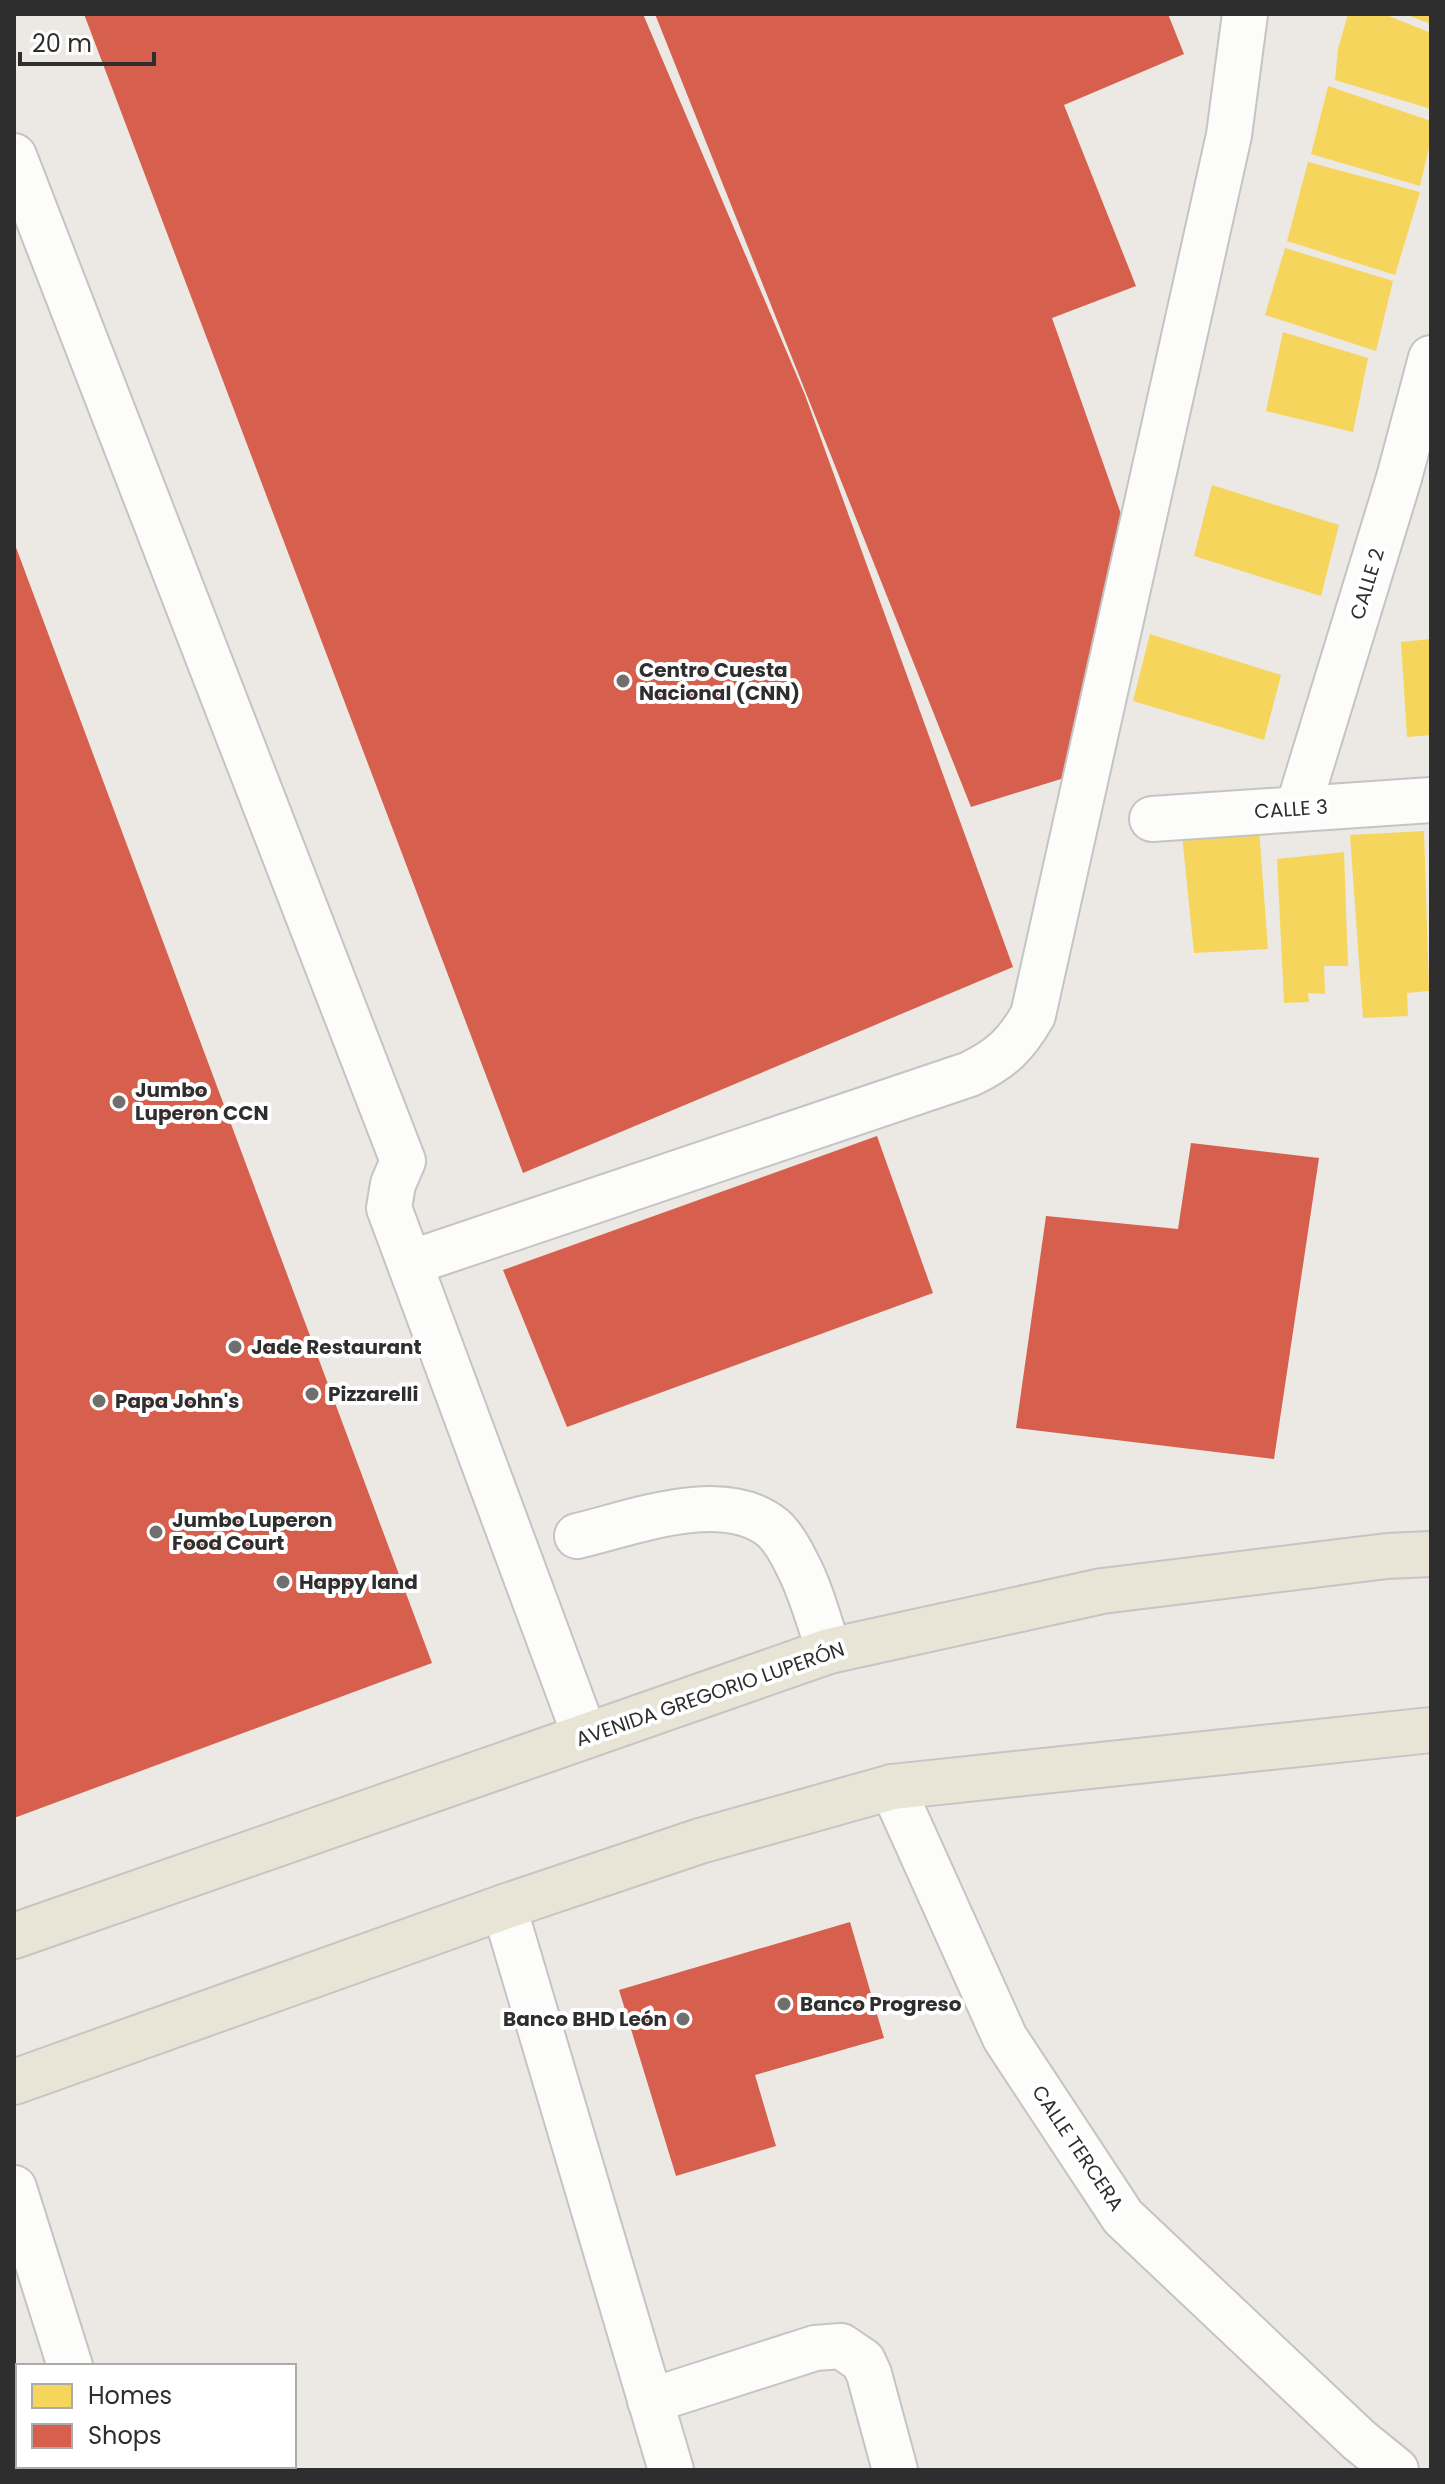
<svg xmlns="http://www.w3.org/2000/svg" width="1445" height="2484" viewBox="0 0 1445 2484" font-family="Poppins,sans-serif">
<rect width="100%" height="100%" fill="#ece8e4"/>
<path fill="#f6d55c" d="M1348,14H1384L1431,33V109L1335,80L1338,49Z
M1405,14H1431V24Z
M1328,86L1431,121V139L1420,186L1311,154Z
M1308,162L1420,192L1395,275L1287,241Z
M1285,248L1393,281L1376,351L1265,315Z
M1283,332L1368,358L1353,432L1266,411Z
M1212,485L1339,525L1321,596L1194,556Z
M1150,634L1281,675L1264,740L1133,701Z
M1431,639V735L1407,737L1401,642Z
M1259,829L1268,949L1194,953L1182,835Z
M1424,831L1429,991L1407,993L1408,1016L1363,1018L1350,835Z
M1344,852L1348,966H1324L1325,994L1308,993L1309,1002L1284,1003L1277,859Z"/>
<path fill="#d6604d" d="M84,14H643L805,395L1013,967L523,1173Z
M655,14H1168L1184,54L1064,105L1136,286L1052,318L1133,548L1077,774L971,807Z
M14,542L432,1663L14,1818Z
M877,1136L933,1293L567,1427L503,1270Z
M1191,1143L1319,1158L1274,1459L1016,1428L1046,1216L1178,1229Z
M850,1922L884,2038L755,2075L776,2146L676,2176L619,1990Z"/>
<g fill="none" stroke-linecap="round" stroke-linejoin="round">
<g stroke="#c5c4c5" stroke-width="48">
<path id="minor" d="M14,156L403,1161L393,1184L389,1208L585,1736
M1298,808L1399,478L1431,358
M1152,819L1431,800
M410,1263L970,1074C1001,1059 1016,1045 1033,1015L1229,135L1245,14
M577,1536C633,1523 723,1487 773,1528C782,1536 792,1553 797,1564C811,1590 819,1622 829,1651
M892,1787L1005,2038L1123,2217L1359,2440L1396,2470
M504,1907L671,2470
M14,2188L70,2366
M650,2401L815,2348L841,2346L863,2361L869,2374L895,2470
M102,2466L103,2470"/>
</g>
<g stroke="#c6c5c4" stroke-width="48">
<path id="major" d="M14,1936L829,1651L1102,1591L1387,1556L1431,1554
M14,2082L504,1907L700,1841L892,1787L1431,1730"/>
</g>
<use href="#minor" stroke="#fcfcfb" stroke-width="44"/>
<use href="#major" stroke="#e8e4d6" stroke-width="44"/>
</g>
<g fill="#706f6e" stroke="#fff" stroke-width="3">
<circle cx="623" cy="681" r="8"/>
<circle cx="119" cy="1102" r="8"/>
<circle cx="235" cy="1347" r="8"/>
<circle cx="312" cy="1394" r="8"/>
<circle cx="99" cy="1401" r="8"/>
<circle cx="156" cy="1532" r="8"/>
<circle cx="283" cy="1582" r="8"/>
<circle cx="784" cy="2004" r="8"/>
<circle cx="683" cy="2019" r="8"/>
</g>
<g text-anchor="middle" stroke-width="8" stroke-linejoin="round" paint-order="stroke">
<g font-size="20" fill="#2e2e2e" stroke="#fff">
<text transform="translate(1367 584) rotate(-73)" y="7">CALLE 2</text>
<text transform="translate(1291 809) rotate(-4)" y="7">CALLE 3</text>
<text transform="translate(710 1694) rotate(-19)" y="7">AVENIDA GREGORIO LUPERÓN</text>
<text transform="translate(1078 2148) rotate(56)" y="7">CALLE TERCERA</text>
</g>
<g font-size="20" font-weight="bold" fill="#2e2e2e" stroke="#fff" text-anchor="start">
<text x="639" y="677">Centro Cuesta<tspan x="639" dy="23">Nacional (CNN)</tspan></text>
<text x="135" y="1097">Jumbo<tspan x="135" dy="23">Luperon CCN</tspan></text>
<text x="251" y="1354">Jade Restaurant</text>
<text x="328" y="1401">Pizzarelli</text>
<text x="115" y="1408">Papa John's</text>
<text x="172" y="1527">Jumbo Luperon<tspan x="172" dy="23">Food Court</tspan></text>
<text x="299" y="1589">Happy land</text>
<text x="800" y="2011">Banco Progreso</text>
<text x="667" y="2026" text-anchor="end">Banco BHD León</text>
</g>
</g>
<rect width="1445" height="2484" fill="none" stroke="#2e2e2e" stroke-width="32"/>
<rect x="16" y="2364" width="280" height="104" fill="#ffffff" stroke="#ababab" stroke-width="2"/>
<rect x="32" y="2384" width="40" height="24" fill="#f6d55c" stroke="#ababab" stroke-width="2"/>
<text x="88" y="2404" font-size="24" fill="#2e2e2e">Homes</text>
<rect x="32" y="2424" width="40" height="24" fill="#d6604d" stroke="#ababab" stroke-width="2"/>
<text x="88" y="2444" font-size="24" fill="#2e2e2e">Shops</text>
<path d="M20 52v12h134v-12" fill="none" stroke="#2e2e2e" stroke-width="4"/>
<text x="32" y="52" font-size="24" fill="#2e2e2e" stroke="#ffffff" stroke-width="6" paint-order="stroke">20 m</text>
</svg>
